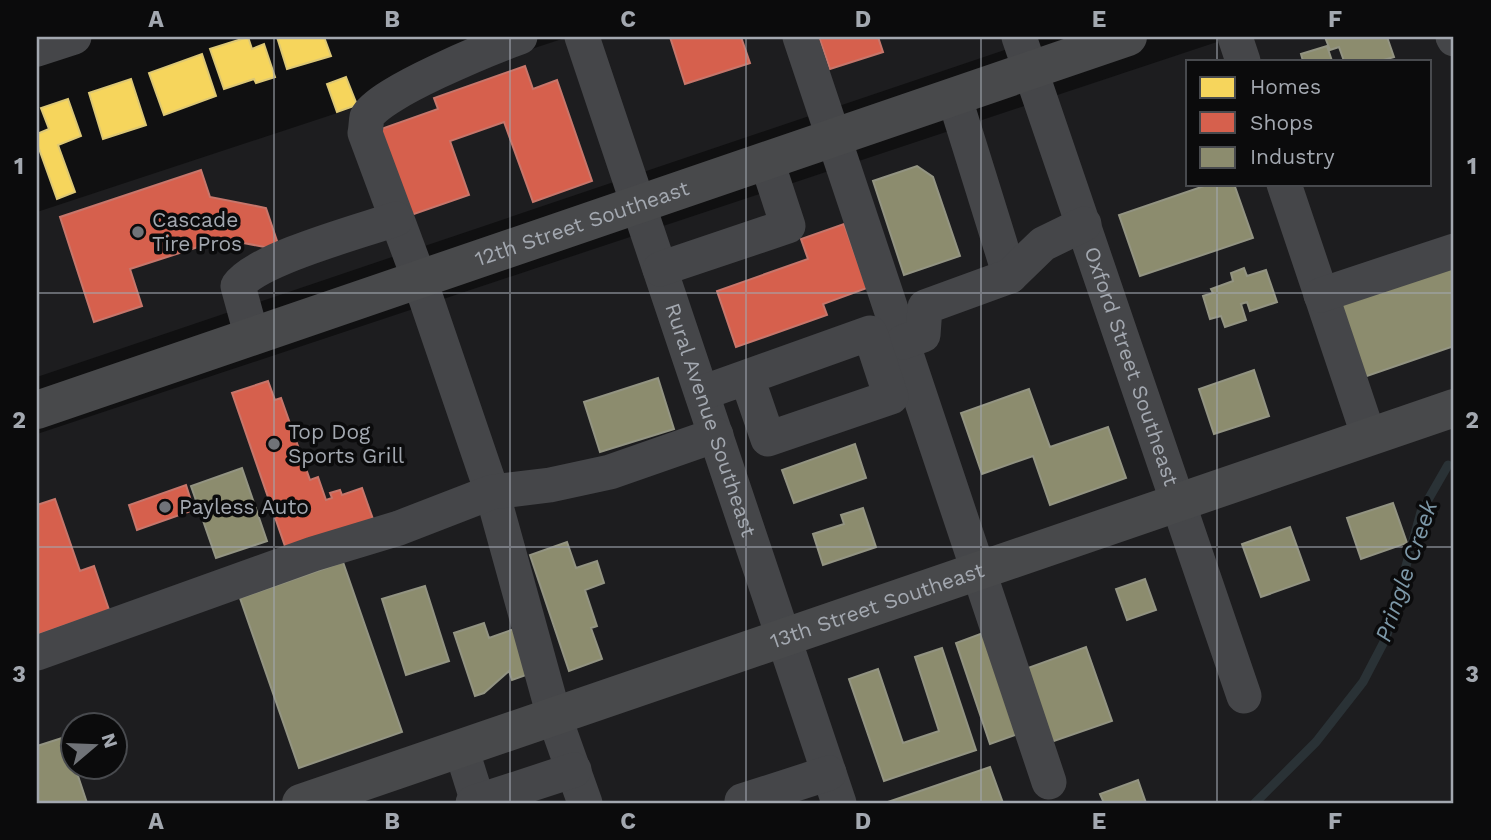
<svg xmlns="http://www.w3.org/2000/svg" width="1491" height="840" viewBox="0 0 1491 840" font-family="'Work Sans',sans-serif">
<rect width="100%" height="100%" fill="#101011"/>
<path fill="#1d1d1f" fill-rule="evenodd" d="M568,37H1043L37,377V212Z
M1232,37H1454V803H37V434ZM1188,61H1430V184H1188ZM74,724H116V766H74Z"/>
<path fill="#f6d55c" stroke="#ddc875" stroke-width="2" d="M248,37L252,49L264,44L275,77L256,83L254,79L224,89L210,49Z
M277,37H324L331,56L287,69Z
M202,54L216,96L164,115L149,73Z
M346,77L357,105L337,112L327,84Z
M131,79L146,125L103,139L89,93Z
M68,99L81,136L58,145L75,192L57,199L37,143V134L49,129L41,108Z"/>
<path fill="#d6604d" stroke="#c7766b" stroke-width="2" d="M670,37H741L750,63L685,84Z
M819,37H878L883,52L830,69Z
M525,66L533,89L557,80L592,181L533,202L504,122L450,141L469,195L411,215L381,129L438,109L434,98Z
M201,170L210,197L266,208L280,250L223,239L130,269L142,306L94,322L60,217Z
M844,224L867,288L823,304L827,315L736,347L717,291L808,259L801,239Z
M268,381L275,400L281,398L310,480L318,477L326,500L332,498L330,493L340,490L342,495L362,488L374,522L287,552L232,393Z
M186,485L194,510L137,530L129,505Z
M55,499L80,571L94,566L109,610L37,635V505Z"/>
<path fill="#8c8c6e" stroke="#939482" stroke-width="2" d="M1325,37H1387L1394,57L1380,61H1344L1339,47L1330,50Z
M1327,46L1332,61H1303L1301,54Z
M917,166L933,177L960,256L904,275L873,181Z
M1210,184H1234L1253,238L1140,276L1119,215Z
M1454,265V346L1364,377L1340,305Z
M1244,268L1247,276L1266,270L1277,302L1250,311L1247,302L1241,304L1246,320L1225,327L1221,316L1210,319L1203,296L1213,293L1211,289L1233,281L1231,273Z
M1254,370L1269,416L1214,434L1199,389Z
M658,378L674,429L600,452L584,402Z
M1029,389L1050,447L1108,427L1126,478L1050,505L1033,456L982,474L961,413Z
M855,444L866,478L794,503L782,470Z
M242,468L267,541L216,558L191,486Z
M1393,503L1407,543L1361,559L1347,518Z
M863,508L876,547L823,565L813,534L844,524L841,515Z
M1290,527L1309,580L1261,597L1242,544Z
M567,542L576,568L597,561L604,583L585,590L597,626L591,628L602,659L569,671L530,555Z
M343,562L402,732L299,768L240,598Z
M1145,579L1156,610L1127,620L1116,589Z
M425,586L449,661L406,675L382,599Z
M484,623L489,638L514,629L529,674L512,680L509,671L484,693L475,696L454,633Z
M983,633L1018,734L990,744L956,643Z
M1086,647L1112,721L1051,742L1025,669Z
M942,648L976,750L884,781L849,679L878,669L903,743L939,731L915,657Z
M65,737L87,803H37V746Z
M990,767L1003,803H885Z
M1138,780L1146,803H1104L1100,794Z"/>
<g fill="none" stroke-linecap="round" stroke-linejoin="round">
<path stroke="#2a3236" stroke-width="9" d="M1255,803L1316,742L1363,682L1386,638L1421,512L1448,465"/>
<g stroke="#454649" stroke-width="35">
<path d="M520,37C492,47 378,93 367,117C366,122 366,129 365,133L420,281L492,492L554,716L585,803"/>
<path id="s1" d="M582,37L839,803"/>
<path d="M800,37L1049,782"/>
<path id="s2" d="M1019,37L1244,696"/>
<path d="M1235,37L1243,61"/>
<path d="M1453,37L1454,39"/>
<path d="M37,49L74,37"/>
<path d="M954,96L1010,276"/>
<path d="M1284,184L1369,437"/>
<path d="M660,269L788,226L767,162"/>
<path d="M1321,295L1454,251"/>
<path d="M252,337L238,286C256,259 361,231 396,219"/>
<path d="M903,342L923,335L925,307L1010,276L1043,244L1084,224"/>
<path d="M702,393L870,333L891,397L768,439L747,378"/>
<path d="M37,653L313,554L399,528L492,492L550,485L610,472L716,435"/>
<path d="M461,748L478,802"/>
<path d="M742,801L829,773"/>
<path d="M473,803L574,770"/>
</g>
<g stroke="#48494b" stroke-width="38">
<path id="s3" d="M37,410L1128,37"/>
<path id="s4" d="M301,803L1454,408"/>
</g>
</g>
<path fill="none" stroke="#a3a8b0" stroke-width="2" stroke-opacity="0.55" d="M274,37V803M510,37V803M746,37V803M981,37V803M1217,37V61M1217,184V803M37,293H1454M37,547H1454"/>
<g fill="#707378" stroke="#0b0b0c" stroke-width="2.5">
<circle cx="138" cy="232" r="7"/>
<circle cx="274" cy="444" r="7"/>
<circle cx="165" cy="507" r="7"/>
</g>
<g text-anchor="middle" stroke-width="7" stroke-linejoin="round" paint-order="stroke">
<g font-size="21" fill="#a3a8b0" stroke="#0b0b0c" text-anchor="start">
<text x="152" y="227">Cascade<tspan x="152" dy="24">Tire Pros</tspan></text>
<text x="288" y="439">Top Dog<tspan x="288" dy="24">Sports Grill</tspan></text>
<text x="179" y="514">Payless Auto</text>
</g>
<g font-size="21" fill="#a3a8b0" stroke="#0b0b0c">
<text dy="7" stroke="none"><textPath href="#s3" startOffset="576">12th Street Southeast</textPath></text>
<text dy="7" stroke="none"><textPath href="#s2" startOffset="348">Oxford Street Southeast</textPath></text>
<text dy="7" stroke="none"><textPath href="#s1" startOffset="404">Rural Avenue Southeast</textPath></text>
<text dy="7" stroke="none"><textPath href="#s4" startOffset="609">13th Street Southeast</textPath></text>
</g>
<g font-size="23" font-style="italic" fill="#7d98a8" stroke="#0b0b0c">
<text transform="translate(1406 571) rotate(-71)" y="8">Pringle Creek</text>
</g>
</g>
<rect width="1491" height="840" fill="none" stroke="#0b0b0c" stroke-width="77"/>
<rect x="1186" y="60" width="245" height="126" fill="#0b0b0c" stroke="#484a4e" stroke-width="2"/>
<rect x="1200" y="77" width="35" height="21" fill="#f6d55c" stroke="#484a4e" stroke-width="2"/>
<text x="1250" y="94" font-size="21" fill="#a3a8b0">Homes</text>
<rect x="1200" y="112" width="35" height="21" fill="#d6604d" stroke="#484a4e" stroke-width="2"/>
<text x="1250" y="130" font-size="21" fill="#a3a8b0">Shops</text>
<rect x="1200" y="147" width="35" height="21" fill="#8c8c6e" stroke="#484a4e" stroke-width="2"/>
<text x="1250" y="164" font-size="21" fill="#a3a8b0">Industry</text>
<g transform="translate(94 746) rotate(71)"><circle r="33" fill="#0b0b0c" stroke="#484a4e" stroke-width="2"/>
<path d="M0-5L12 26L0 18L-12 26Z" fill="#707378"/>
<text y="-10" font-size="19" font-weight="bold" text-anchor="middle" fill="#a3a8b0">N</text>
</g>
<rect x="38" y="38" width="1414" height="764" fill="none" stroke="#a3a8b0" stroke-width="2.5"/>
<g font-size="23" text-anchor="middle" font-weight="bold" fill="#a3a8b0">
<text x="156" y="27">A</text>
<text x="392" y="27">B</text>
<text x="628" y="27">C</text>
<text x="863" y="27">D</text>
<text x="1099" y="27">E</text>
<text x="1335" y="27">F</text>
<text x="19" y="174">1</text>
<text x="1472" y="174">1</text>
<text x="19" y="428">2</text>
<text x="1472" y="428">2</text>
<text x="19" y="682">3</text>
<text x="1472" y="682">3</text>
<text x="156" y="829">A</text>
<text x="392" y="829">B</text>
<text x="628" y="829">C</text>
<text x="863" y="829">D</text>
<text x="1099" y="829">E</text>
<text x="1335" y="829">F</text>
</g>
</svg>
